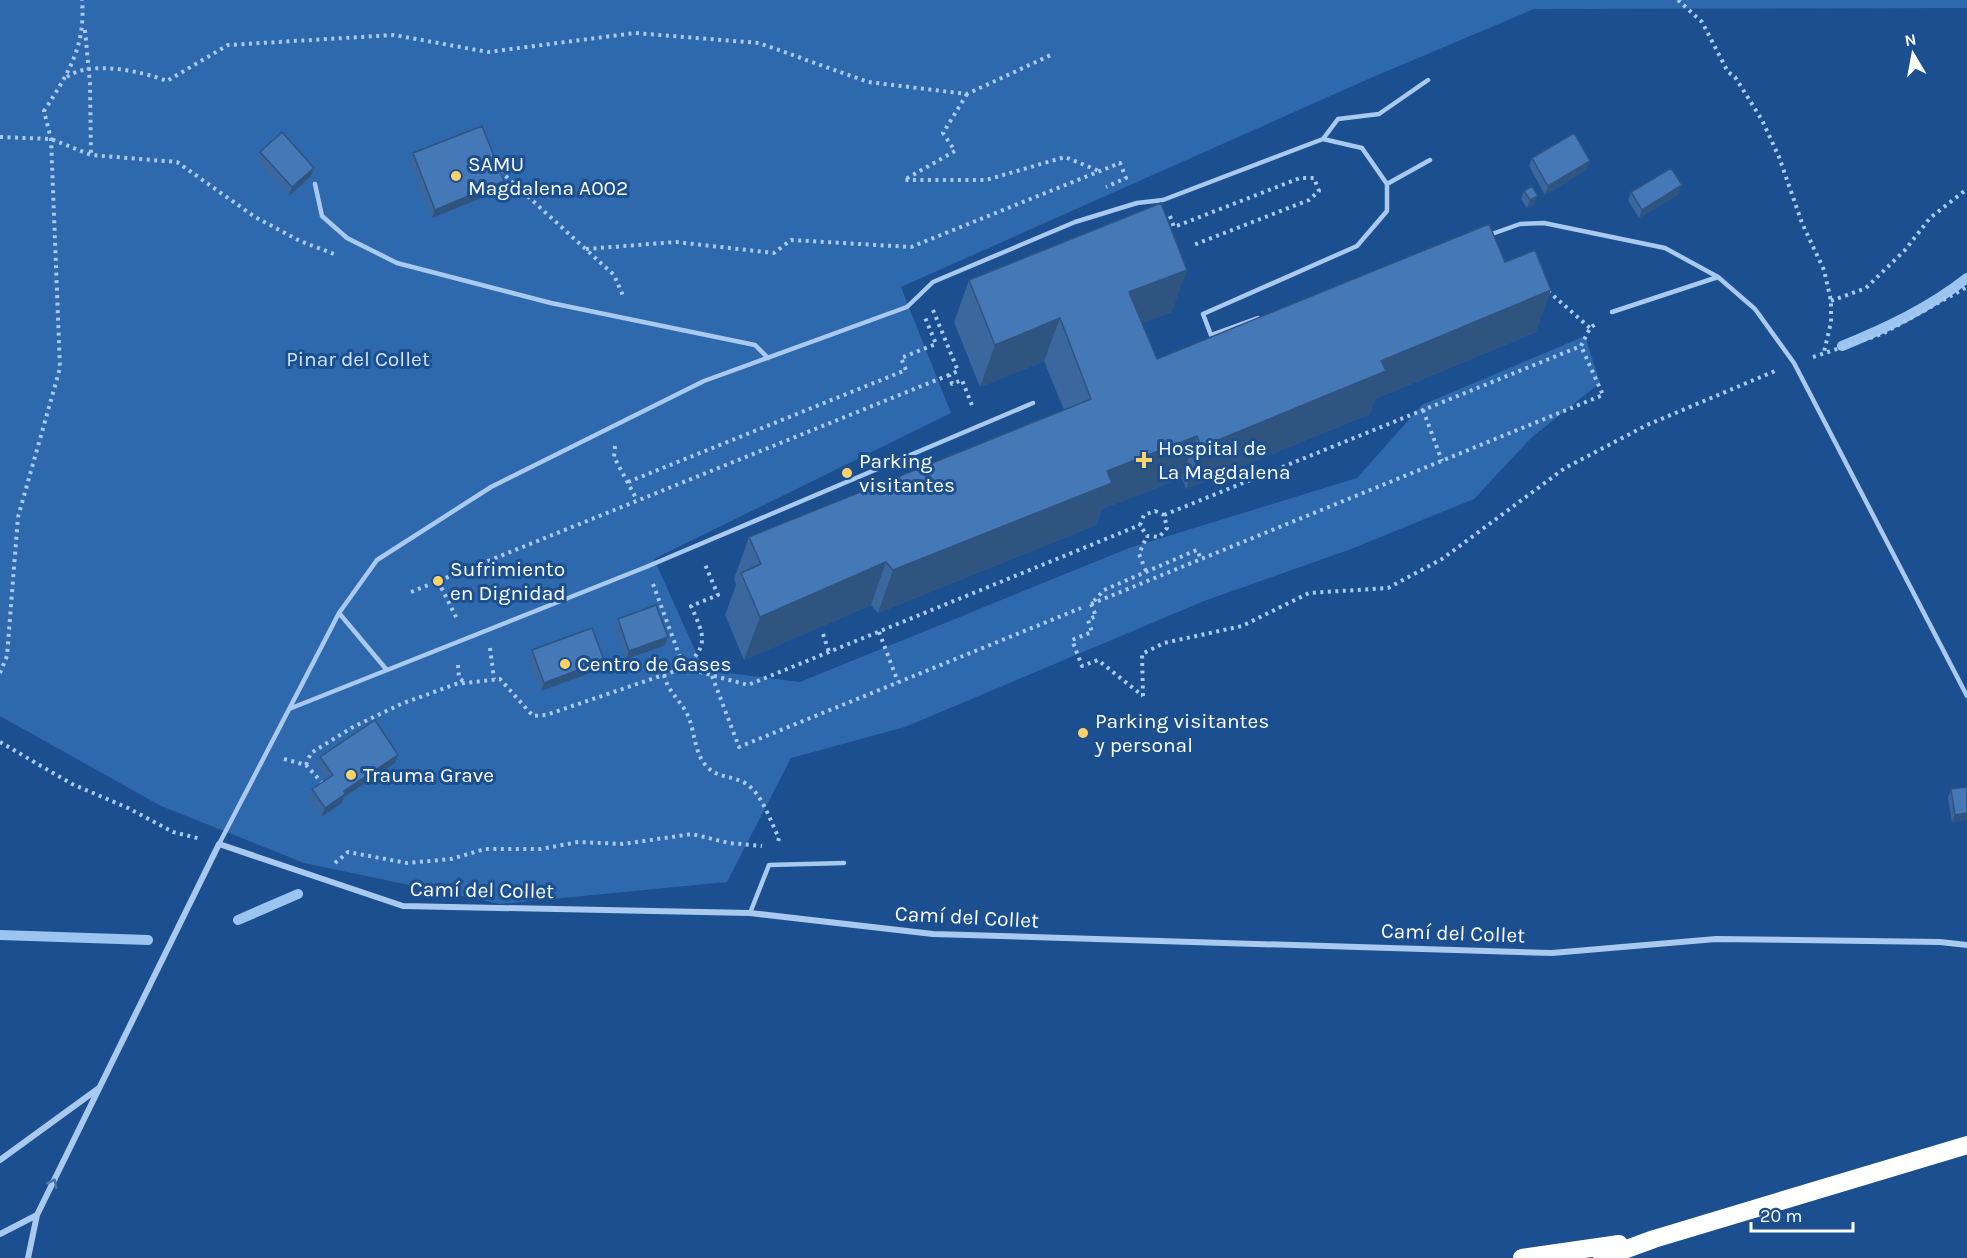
<svg xmlns="http://www.w3.org/2000/svg" width="1967" height="1258" viewBox="0 0 1967 1258" font-family="Karla,sans-serif">
<rect width="100%" height="100%" fill="#1b4f8f"/>
<path fill="#2e69ad" d="M0,0H1967V8L1534,9L1373,77L901,287L951,413L654,559L704,670L800,682L1129,548L1357,478L1422,405L1585,336L1600,383L1532,437L1474,499L1351,549L1204,601L905,727L791,758L727,882L500,904L304,863L161,806L0,716Z"/>
<g fill="none" stroke-linecap="round" stroke-linejoin="round">
<path stroke="#9cc4f0" stroke-width="10" d="M1842,346C1886,328 1929,308 1967,278
M238,920L298,894
M0,935L148,940"/>
<path stroke="#a9c9ee" stroke-width="4" stroke-dasharray="3 4.5" stroke-linecap="butt" d="M1678,0L1702,22L1728,72L1735,77L1762,120L1779,157L1802,223L1824,270L1831,301V322L1824,352
M85,30L90,84L91,155
M67,77C90,60 141,71 167,81L228,45L394,35L488,52L635,33L759,43L868,82L967,94L1053,54
M967,94L943,133L955,151L904,180H986L1065,157L1099,171
M0,137L51,139L91,155L177,162L255,217L300,241L334,254
M500,171L614,275L624,298
M1170,216L1174,227L1300,178H1314L1319,191L1309,200L1191,246
M586,249L676,242L774,253L791,240L911,247L1120,163L1126,178L1106,187
M1548,291L1590,328
M1831,301L1866,288L1905,250L1930,218L1967,189
M933,310L958,371L949,375L952,384L962,380L973,408
M1813,357L1882,334L1967,287
M1423,410L1442,461
M615,446L614,457L637,500
M628,482L906,370L901,358L936,344L924,315
M1155,511L1164,515L1167,528L1159,537L1147,536L1140,525L1144,515Z
M1164,515L1581,346L1590,328L1597,323
M1146,571L1139,554L1147,536
M438,581L458,621
M653,584L684,668
M411,592L949,375
M1094,601L1104,590L1192,552L1197,550L1201,559
M1091,604L1603,395L1581,346
M1091,604L1096,616L1088,620L1092,632L1072,640L1082,666L1098,660L1143,696
M879,632L898,682
M823,634L829,652
M490,648L494,679
M458,665L459,678L464,682
M685,668L748,685L1140,525
M0,673L7,656L18,517L60,368L51,139L44,111C68,74 86,46 82,0
M664,675C668,691 677,697 685,710C696,728 692,750 707,767C718,778 733,776 745,783C762,793 770,821 779,838L777,845
M712,676L739,747L1081,608
M1143,696L1142,654L1164,643L1242,626L1309,593L1388,588L1442,559L1565,468L1647,425L1775,371
M0,742L72,784L128,808L173,832L201,839
M284,759L306,765L324,785
M306,765L311,753L353,727L401,704L456,684L500,679L533,716L546,715L684,668C710,644 704,636 691,606L718,595L704,562
M335,863L348,852L407,863L451,859L485,849H541L578,842L623,844L692,834L729,843L762,846"/>
<path stroke="#a9c9ee" stroke-width="4.5" d="M1323,139L1338,119L1379,114L1428,80
M315,184L322,216L347,238L397,263L551,303L755,345L768,358
M1387,184L1430,160
M1489,235L1520,224L1544,223L1665,248L1718,277L1755,309L1794,363L1967,696
M1612,312L1718,277
M339,613L386,669
M289,709L646,567L1033,403
M219,844L339,613L377,560L491,487L704,381L907,307L933,282L1075,222L1137,203L1163,200L1323,139L1362,148L1387,184V211L1357,246L1203,314L1211,335L1258,318
M750,913L769,865L844,863"/>
<path stroke="#a9c9ee" stroke-width="6" d="M0,1160L99,1088
M0,1234L37,1215
M28,1258L37,1215L219,844L403,906L750,913L933,934L1552,953L1716,939L1940,942L1967,945"/>
<path stroke="#fff" stroke-width="18" d="M1522,1258L1619,1244
M1602,1258L1654,1239L1967,1145"/>
</g>
<path fill="#3a679d" d="M260,152L314,168L311,176L289,196L257,161Z
M413,153L501,190L432,218L410,162Z
M1532,158L1587,169L1545,195L1529,166Z
M1524,191L1535,204L1527,208L1521,199Z
M1631,192L1679,194L1639,218L1628,200Z
M1505,262L1536,332L1375,399L1370,414L1186,489L1182,478L1102,509L1096,525L878,613L871,605L744,660L725,615L736,585L734,579L749,537L1064,410L1044,361L980,387L954,322L969,280L1172,312L1142,323L1157,359Z
M618,619L668,637L664,646L626,659L615,627Z
M532,650L604,660L601,669L541,691L529,659Z
M320,757L395,763L344,797L342,803L321,817L308,798L312,789L327,779L317,766Z
M1967,787L1952,823L1948,798L1951,789Z"/>
<path fill="#305480" d="M1590,161L1587,169L1545,195L1548,186Z
M314,168L311,176L289,196L292,187Z
M504,181L501,190L432,218L435,210Z
M1682,185L1679,194L1639,218L1642,210Z
M1538,196L1535,204L1527,208L1530,200Z
M1187,270L1172,312L1114,335L1129,292Z
M1551,290L1536,332L1375,399L1370,414L1186,489L1201,447L1381,361Z
M1060,318L1044,361L980,387L995,345Z
M1197,436L1182,478L1102,509L1096,525L878,613L893,570L1107,471Z
M886,562L871,605L744,660L760,617Z
M668,637L664,646L626,659L629,651Z
M604,660L601,669L541,691L544,683Z
M398,755L395,763L344,797L342,803L321,817L325,808L344,791Z
M1967,813V820L1952,823L1955,815Z"/>
<path fill="#4478b7" stroke="#305480" stroke-width="1.5" d="M482,126L504,181L435,210L413,153Z
M282,132L314,168L292,187L260,152Z
M1574,133L1590,161L1548,186L1532,158Z
M1671,168L1682,185L1642,210L1631,192Z
M1532,186L1538,196L1530,200L1524,191Z
M1161,203L1187,270L1129,292L1157,359L1489,224L1505,262L1535,250L1551,290L1381,361L1386,371L1201,447L1197,436L1107,471L1112,483L893,570L886,562L760,617L741,573L761,564L749,537L1091,399L1060,318L995,345L969,280Z
M656,605L668,637L629,651L618,619Z
M592,628L604,660L544,683L532,650Z
M375,720L398,755L344,791L345,794L325,808L312,789L333,775L320,757Z
M1967,787V813L1955,815L1951,789Z"/>
<defs><path id="oneway-chevron" d="M-2-3.5L2.5 0L-2 3.5" fill="none" stroke-width="1.6" stroke-linecap="round" stroke-linejoin="round" transform="scale(1.5)"/></defs>
<use stroke="#4674ac" href="#oneway-chevron" transform="translate(53 1183) rotate(-63)"/>
<g fill="#ffd166" stroke="#1b4f8f" stroke-width="2">
<circle cx="456" cy="176" r="6"/>
<path d="M1141 451h6v6h6v6h-6v6h-6v-6h-6v-6h6z"/>
<circle cx="847" cy="473" r="6"/>
<circle cx="438" cy="581" r="6"/>
<circle cx="565" cy="664" r="6"/>
<circle cx="1083" cy="733" r="6"/>
<circle cx="351" cy="775" r="6"/>
</g>
<g text-anchor="middle" stroke-width="6" stroke-linejoin="round" paint-order="stroke">
<g font-size="21" fill="#fff" stroke="#1b4f8f" text-anchor="start">
<text x="468" y="171">SAMU<tspan x="468" dy="24">Magdalena A002</tspan></text>
<text x="1158" y="455">Hospital de<tspan x="1158" dy="24">La Magdalena</tspan></text>
<text x="859" y="468">Parking<tspan x="859" dy="24">visitantes</tspan></text>
<text x="450" y="576">Sufrimiento<tspan x="450" dy="24">en Dignidad</tspan></text>
<text x="577" y="671">Centro de Gases</text>
<text x="1095" y="728">Parking visitantes<tspan x="1095" dy="24">y personal</tspan></text>
<text x="363" y="782">Trauma Grave</text>
</g>
<g font-size="21" fill="#cfe3fa" stroke="#1b4f8f">
<text x="358" y="366">Pinar del Collet</text>
</g>
<g font-size="21" fill="#fff" stroke="#1b4f8f">
<text transform="translate(482 890) rotate(1)" y="7">Camí del Collet</text>
<text transform="translate(967 917) rotate(3)" y="7">Camí del Collet</text>
<text transform="translate(1453 933) rotate(2)" y="7">Camí del Collet</text>
</g>
</g>
<g transform="translate(1913 54) rotate(350)" stroke="#1b4f8f" stroke-width="4.5" paint-order="stroke">
<path d="M0-4.5L10 22L0 15L-10 22Z" fill="#ffffff"/>
<text y="-9" font-size="16" font-weight="bold" text-anchor="middle" fill="#ffffff">N</text>
</g>
<path d="M1751 1222v9h102v-9" fill="none" stroke="#ffffff" stroke-width="3"/>
<text x="1760" y="1222" font-size="18" fill="#ffffff" stroke="#1b4f8f" stroke-width="4.5" paint-order="stroke">20 m</text>
</svg>
